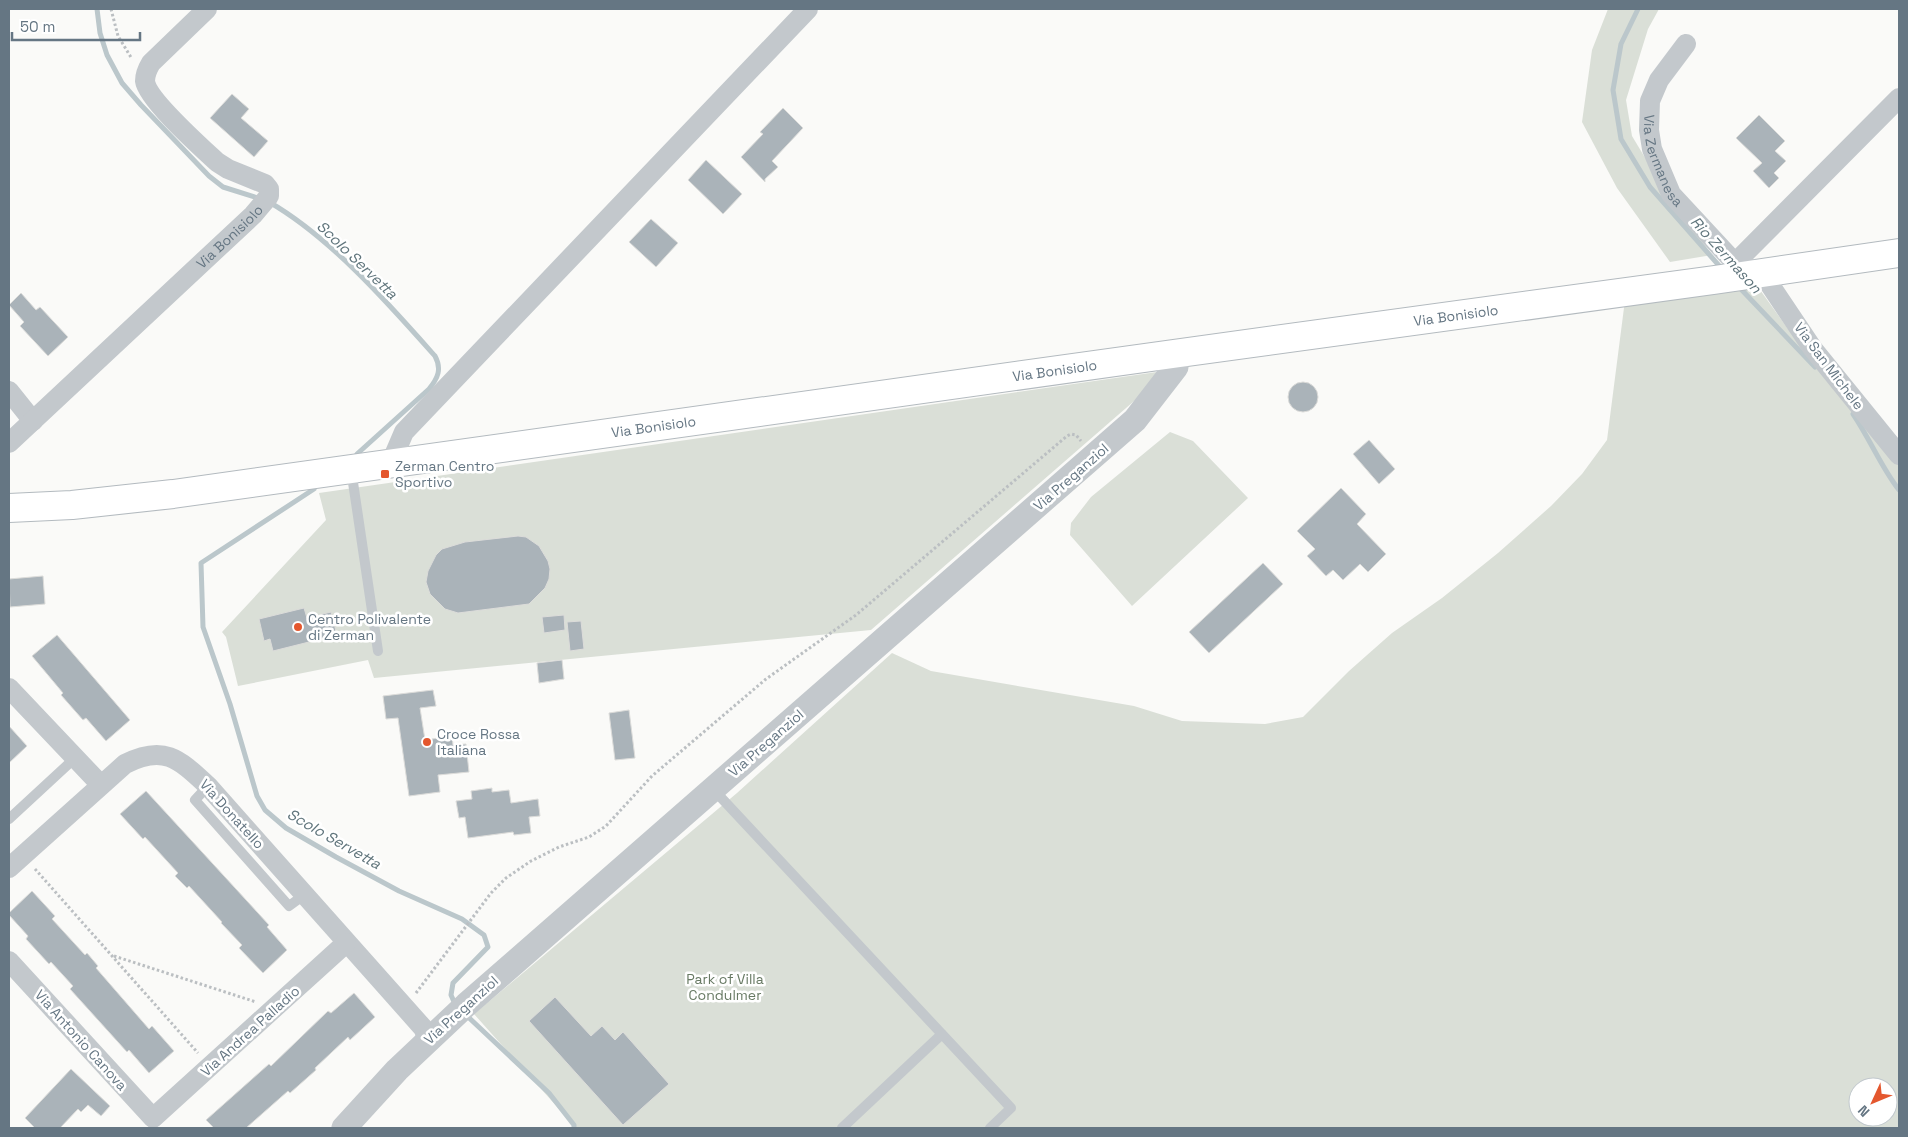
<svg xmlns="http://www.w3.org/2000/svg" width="1908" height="1137" viewBox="0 0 1908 1137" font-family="'Space Grotesk',sans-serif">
<rect width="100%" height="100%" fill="#fafaf8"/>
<path fill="#dadfd7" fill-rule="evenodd" d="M1608,9H1659L1648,29L1626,100L1632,136L1659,181L1712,255L1670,262L1617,188L1582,122L1592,50Z
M1755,283L1788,329L1843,393L1899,462V1128H576L474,1014L737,793L892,653L931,671L1134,706L1182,721L1265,724L1303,717L1349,671L1392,633L1442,598L1498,553L1551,506L1582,474L1607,440L1625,300ZM1858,1087H1888V1117H1858Z
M1157,372L1141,395L871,630L374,678L368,660L238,686L226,637L222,632L326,520L319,493Z
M1170,432L1193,441L1248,498L1132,606L1070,535L1071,523L1091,497Z"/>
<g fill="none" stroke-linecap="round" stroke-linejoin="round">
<path stroke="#bbc7cb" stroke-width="5" d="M97,9L100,33L107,55L122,83L141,105L209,176L223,187L261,199
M1638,9L1621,44L1613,90L1621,139L1650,187L1722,269
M269,202C330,237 388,303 435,356C442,369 438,378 429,389L357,454
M1738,286L1815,367
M1853,414C1870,439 1881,467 1899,490
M314,489L201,563L203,627L230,704L257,796L265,810L286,828L336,857L399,891L462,919L484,935L488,947L453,983L451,995L455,1004
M466,1015L549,1093L574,1125V1128"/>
</g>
<path fill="#aab3b9" stroke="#dcdcda" d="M232,94L249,109L241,118L268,141L254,157L210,118Z
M783,108L803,128L772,161L778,167L765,179V182L741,157L763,134L760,132Z
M1759,115L1785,141L1775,151L1786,161L1774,173L1779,178L1769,188L1753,171L1762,163L1736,138Z
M706,160L742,194L723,214L688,180Z
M651,219L678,243L656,267L629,242Z
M21,293L36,310L40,307L68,337L48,356L20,326L24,322L9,305Z
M1288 397a15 15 0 1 1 30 0a15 15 0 1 1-30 0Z
M1369,440L1395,469L1379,484L1353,454Z
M1341,488L1366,514L1357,524L1386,554L1368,572L1360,564L1343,580L1333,570L1326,576L1307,556L1315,549L1297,531Z
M518,536L526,537L539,546L548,561L550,569L549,579L545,588L529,604L458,613L445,609L430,594L426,582L428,571L436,555L442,549L465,542Z
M1263,563L1283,584L1209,653L1189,632Z
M43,576L45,604L10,607L9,579Z
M304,608L307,618L331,612L337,635L273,651L270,639L264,641L259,619Z
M564,615L565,630L544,633L542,617Z
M581,621L584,649L570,651L567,622Z
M57,635L130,720L106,741L86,718L83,720L61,695L63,693L32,656Z
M562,660L564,679L539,683L537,663Z
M433,690L436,706L420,708L425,740L452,736L453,745L466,744L469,772L438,775L440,792L409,796L398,718L386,719L383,696Z
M629,710L635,758L615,760L609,713Z
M9,726L27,746L9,763Z
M492,788V792L509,790L511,803L538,799L540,816L529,817L531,833L514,835L513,832L468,838L465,817L459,818L456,801L472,799L471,791Z
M146,791L269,925L267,927L287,950L263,973L239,948L242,945L221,923L222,922L189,886L187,888L175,876L178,873L145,837L143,839L120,814Z
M32,891L55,916L52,919L85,955L87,953L98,966L96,968L149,1029L152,1026L174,1051L149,1073L129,1050L127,1052L70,989L73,986L51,962L49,964L26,939L28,936L9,915V913Z
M354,993L375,1017L350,1040L348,1037L315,1068L316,1070L290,1093L288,1091L246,1128H214L206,1120L269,1064L271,1066L328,1011L331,1013Z
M555,997L591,1036L602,1026L615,1040L623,1032L669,1084L623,1125L529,1021Z
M71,1069L110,1106L101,1116L88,1105L81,1112L78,1109L60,1128H35L25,1118Z"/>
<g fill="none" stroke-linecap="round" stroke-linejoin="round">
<g stroke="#b3babf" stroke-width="30">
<g id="secondary">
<path id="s3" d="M9,508L72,505L173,494L1173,354L1714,280L1899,253"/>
</g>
</g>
<path stroke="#bbbfc2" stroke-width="3" stroke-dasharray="2.5 2.5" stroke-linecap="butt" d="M111,9L118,36L132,59
M35,869L198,1053
M114,956L256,1002
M416,993L491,893L506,878L531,861L559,847L589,837L606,826L652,776L766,679L856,615L1067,436L1071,434L1076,435L1081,441"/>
<path stroke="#c3c8cc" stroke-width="10" d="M351,469L378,651
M208,786L195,800L289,906L304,895
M713,789L1011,1108L990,1128
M9,819L75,758
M842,1128L942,1034"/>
<g stroke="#c3c8cc" stroke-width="20">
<path id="s1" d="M1686,44L1659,80L1650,101L1649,130L1652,149L1671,194L1735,263L1762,273L1813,349L1899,455"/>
<path d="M1735,263L1899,98"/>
<path d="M9,391L33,421"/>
<path id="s2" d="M9,443L253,215L269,196V189L265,184L228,169L217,162C202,148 147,99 145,81C145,74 148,68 151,63L207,9"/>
<path d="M396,462L395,453L404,432L808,9"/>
<path d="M9,688L101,785"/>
<path d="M9,868L125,764C164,744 179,759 208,786L424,1029L427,1040"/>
<path d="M9,961L153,1118L346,943"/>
</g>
<path stroke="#c3c8cc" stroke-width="25" d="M344,1128L397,1070L466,1005L1135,420L1176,367L1173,354"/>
<use href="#secondary" stroke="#fff" stroke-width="28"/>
</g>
<g fill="#e4572e" stroke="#fff" stroke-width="2">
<rect x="380" y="469" width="10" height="10" rx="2.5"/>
<circle cx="298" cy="627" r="5"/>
<circle cx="427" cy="742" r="5"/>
</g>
<g text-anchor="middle" stroke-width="5" stroke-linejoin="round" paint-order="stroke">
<g font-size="14" fill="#657683" stroke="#fff">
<text dy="5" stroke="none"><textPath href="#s1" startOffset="130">Via Zermanesa</textPath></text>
<text dy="5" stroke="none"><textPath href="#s2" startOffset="302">Via Bonisiolo</textPath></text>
<text dy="5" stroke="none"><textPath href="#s3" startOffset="1460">Via Bonisiolo</textPath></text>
<text transform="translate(1829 366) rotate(53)" y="5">Via San Michele</text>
<text dy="5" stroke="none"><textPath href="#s3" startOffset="1055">Via Bonisiolo</textPath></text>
<text dy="5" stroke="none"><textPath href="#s3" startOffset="650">Via Bonisiolo</textPath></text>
<text transform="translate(1071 477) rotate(-41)" y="5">Via Preganziol</text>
<text transform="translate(766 743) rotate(-41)" y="5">Via Preganziol</text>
<text transform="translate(232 814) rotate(48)" y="5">Via Donatello</text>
<text transform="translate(461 1010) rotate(-42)" y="5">Via Preganziol</text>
<text transform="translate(250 1031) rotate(-42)" y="5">Via Andrea Palladio</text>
<text transform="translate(81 1040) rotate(48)" y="5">Via Antonio Canova</text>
</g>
<g font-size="14" fill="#657683" stroke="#fff" text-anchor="start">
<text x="395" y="471">Zerman Centro<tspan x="395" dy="16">Sportivo</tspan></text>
<text x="308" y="624">Centro Polivalente<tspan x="308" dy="16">di Zerman</tspan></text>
<text x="437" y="739">Croce Rossa<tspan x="437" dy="16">Italiana</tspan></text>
</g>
<g font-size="14" fill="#687a64" stroke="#fff">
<text x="725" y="984">Park of Villa<tspan x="725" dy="16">Condulmer</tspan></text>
</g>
<g font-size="15" font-style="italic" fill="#60757c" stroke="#fff">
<text transform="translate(1726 255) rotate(48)" y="5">Rio Zermason</text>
<text transform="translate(357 260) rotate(44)" y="5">Scolo Servetta</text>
<text transform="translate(334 839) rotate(30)" y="5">Scolo Servetta</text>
</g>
</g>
<rect width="1908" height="1137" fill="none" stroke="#657683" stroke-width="20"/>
<g transform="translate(1873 1102) rotate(226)"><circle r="24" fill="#ffffff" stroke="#c1c8cd"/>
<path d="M0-4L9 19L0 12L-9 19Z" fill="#e4572e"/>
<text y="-8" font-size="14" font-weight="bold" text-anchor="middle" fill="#657683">N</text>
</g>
<path d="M12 32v8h128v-8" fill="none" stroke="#657683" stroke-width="2.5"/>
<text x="20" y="32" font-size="15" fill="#657683" stroke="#ffffff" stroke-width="4" paint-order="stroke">50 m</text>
</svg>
